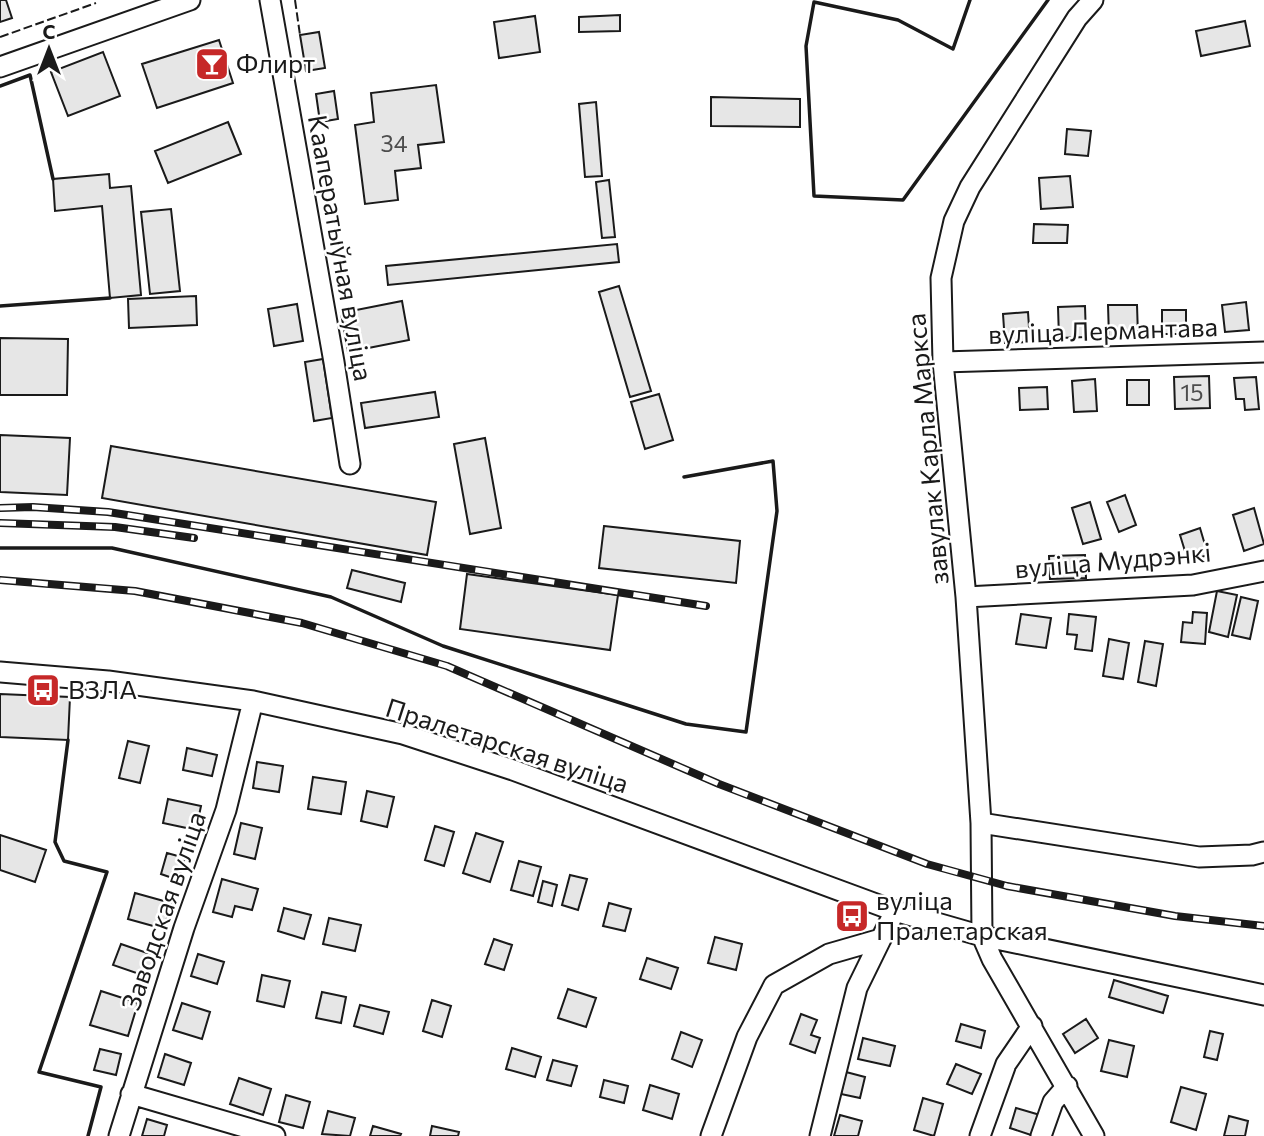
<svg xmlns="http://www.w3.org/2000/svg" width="1264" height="1136" viewBox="0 0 1264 1136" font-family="Commissioner,sans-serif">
<rect width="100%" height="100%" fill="#fff"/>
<path fill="#e6e6e6" stroke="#1a1a1a" stroke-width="2" d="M0,0H6L12,18L0,22Z
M620,15V31L579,32V17Z
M535,16L540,52L499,58L494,22Z
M1245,21L1250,46L1201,56L1196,31Z
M319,32L325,68L306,71L300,35Z
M219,40L233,83L157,108L142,64Z
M103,52L120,96L68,116L51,72Z
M436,85L444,142L418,145L421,168L395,171L398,200L365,204L355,125L374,122L371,93Z
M334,91L338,119L320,122L316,94Z
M711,97L800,99V127L711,126Z
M596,102L602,176L585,177L579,104Z
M228,122L241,154L168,183L155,151Z
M1067,129L1091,131L1088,156L1065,154Z
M109,174L110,188L131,186L141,295L110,298L102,206L55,211L53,179Z
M1070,176L1073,207L1041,209L1039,178Z
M609,180L615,237L602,238L596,182Z
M171,209L180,291L150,294L141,212Z
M1034,224L1068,225L1067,243H1033Z
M617,244L619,262L388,285L386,266Z
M619,286L651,391L630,397L599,292Z
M196,296L197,325L129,328L128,299Z
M402,301L409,340L348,352L341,313Z
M1246,302L1249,330L1225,332L1222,305Z
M297,304L303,341L274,346L268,309Z
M1108,305H1137L1138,336L1109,337Z
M1085,306L1086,337L1059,338L1058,307Z
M1162,310H1186V334H1162Z
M1028,312L1030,342L1005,343L1003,314Z
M0,338L68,339L67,395H0Z
M323,359L332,418L314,421L305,362Z
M1209,376L1210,408L1175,409L1174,377Z
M1256,377L1259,409L1245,410L1244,399H1236L1234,378Z
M1095,379L1097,411L1074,412L1072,381Z
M1127,380H1149V405H1127Z
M1047,387L1048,409L1020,410L1019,388Z
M435,392L439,417L365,428L361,403Z
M659,394L673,440L645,449L631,402Z
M0,435L70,438L67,495L0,492Z
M485,438L501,528L470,534L454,444Z
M111,446L436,502L427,555L102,498Z
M1125,495L1136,525L1119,532L1107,502Z
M1090,502L1101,539L1083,544L1072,508Z
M1254,508L1264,544L1244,551L1233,515Z
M604,526L740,541L736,583L599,568Z
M1200,528L1208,555L1188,561L1180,535Z
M1085,555L1086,578L1050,579L1049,556Z
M352,570L405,583L401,602L347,588Z
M467,574L618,595L610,650L460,629Z
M1217,591L1237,595L1228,637L1209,632Z
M1241,597L1258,601L1250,639L1232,635Z
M1193,612L1207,613L1205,644L1181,642L1183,622L1192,623Z
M1021,614L1051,618L1046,648L1016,644Z
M1069,614L1096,617L1092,651L1075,649L1077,635L1067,634Z
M1109,639L1129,643L1123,679L1103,676Z
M1145,641L1163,644L1156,686L1138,682Z
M0,694L70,697L68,740L0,737Z
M128,741L149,746L140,783L119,778Z
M187,748L217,755L212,776L183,770Z
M257,762L283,766L279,792L253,788Z
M313,777L346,782L341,814L308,809Z
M367,791L394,797L387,827L361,821Z
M168,799L201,806L196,830L163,823Z
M241,823L262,828L255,859L234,854Z
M435,826L454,832L444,866L425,860Z
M476,833L503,842L490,882L463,873Z
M0,835L46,850L35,882L0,870Z
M167,853L185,858L178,880L161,874Z
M519,861L541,867L533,896L511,890Z
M570,875L587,879L578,910L562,905Z
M222,879L258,889L252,910L235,906L232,917L213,912Z
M543,881L557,885L552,906L538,902Z
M135,893L171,903L164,929L128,919Z
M609,903L631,909L625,931L603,926Z
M284,908L311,915L304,939L278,931Z
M329,918L361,925L355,951L323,944Z
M715,937L742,944L736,970L708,963Z
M494,939L512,945L504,970L485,964Z
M121,944L156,956L148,977L113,965Z
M198,954L224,962L217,984L191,976Z
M647,958L678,968L671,989L640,979Z
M262,975L290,981L284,1007L257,1001Z
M1114,980L1168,996L1163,1013L1109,997Z
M568,989L596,998L586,1027L558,1018Z
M101,991L138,1003L128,1036L90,1025Z
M322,992L346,997L341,1023L316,1018Z
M432,1000L451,1006L442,1037L423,1031Z
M182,1003L210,1012L202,1039L173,1030Z
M360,1005L389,1012L383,1034L354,1026Z
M801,1014L817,1020L811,1035L820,1038L815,1053L790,1044Z
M1086,1019L1098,1038L1075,1053L1063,1034Z
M961,1024L985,1031L981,1048L956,1041Z
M1210,1031L1223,1034L1217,1060L1204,1057Z
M681,1032L702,1040L692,1067L672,1059Z
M863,1038L895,1046L890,1066L858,1059Z
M1109,1040L1134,1046L1127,1077L1101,1071Z
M512,1048L541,1057L535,1077L506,1069Z
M100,1049L121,1054L116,1075L94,1070Z
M165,1054L191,1063L184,1085L158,1077Z
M553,1060L577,1066L571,1086L547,1080Z
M956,1064L981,1074L972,1094L947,1084Z
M846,1072L865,1077L860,1098L841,1094Z
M239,1078L271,1089L263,1115L230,1104Z
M604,1080L628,1086L624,1103L600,1097Z
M650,1085L679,1094L672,1119L643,1110Z
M1181,1087L1206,1094L1196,1130L1171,1122Z
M286,1095L310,1102L303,1128L279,1122Z
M923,1098L943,1104L934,1136L914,1130Z
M1016,1108L1040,1115L1034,1136L1010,1128Z
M328,1111L355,1118L350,1136L322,1134Z
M840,1115L862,1121L858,1136H834Z
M1229,1116L1248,1121L1245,1136H1224Z
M147,1119L167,1125L164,1136H142Z
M373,1126L401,1134L400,1136H370Z
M432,1126L459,1132L458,1136H430Z"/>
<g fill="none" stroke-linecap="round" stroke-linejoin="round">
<g stroke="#1a1a1a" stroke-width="23">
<path id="minor" d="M270,0L334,362L350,464
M1093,0L1077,18L970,187L954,221L941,278L943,362L966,597L981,823L982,936L992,959L1094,1136
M0,67L190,0
M943,362L1264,352
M966,597L1193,585L1264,571
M0,672L108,681L253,701L403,734L513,770L895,911L982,936L1264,995
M981,823L1199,857L1252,855L1264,852
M131,1094L275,1136
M119,1136L184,928L226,810L253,701
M711,1136L747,1037L774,985L829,954L881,939L895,911
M820,1136L857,988L881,939
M980,1136L1006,1064L1032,1026
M1041,1136L1053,1102L1067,1086"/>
</g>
<use href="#minor" stroke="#fff" stroke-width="19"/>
<g stroke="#1a1a1a" stroke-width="8">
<path id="rail" d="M0,508L33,507L108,512L706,606
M0,523L115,527L194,538
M0,580L135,591L302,623L447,666L719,784L927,864L1007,886L1175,916L1264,926"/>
</g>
<use href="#rail" stroke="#fff" stroke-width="5" stroke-dasharray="16" stroke-linecap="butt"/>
<path stroke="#1a1a1a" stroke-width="2" stroke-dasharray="9 3.5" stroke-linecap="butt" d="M295,0L300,35
M0,37L96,3"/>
<path stroke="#1a1a1a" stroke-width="3.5" d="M970,0L953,49L898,20L814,2L806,46L814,196L903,200L1048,0
M0,86L30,75L53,179
M0,306L110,298
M0,548H112L331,597L443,646L686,724L746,732L777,511L773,461L684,477
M68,740L55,842L64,861L107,872L39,1072L101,1087L88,1136"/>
</g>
<defs>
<g id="bar-square" transform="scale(1.75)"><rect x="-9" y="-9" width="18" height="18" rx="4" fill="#c62828" stroke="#fff"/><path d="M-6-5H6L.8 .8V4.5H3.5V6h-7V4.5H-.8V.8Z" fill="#fff"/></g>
<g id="bus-square" transform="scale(1.75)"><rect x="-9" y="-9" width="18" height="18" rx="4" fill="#c62828" stroke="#fff"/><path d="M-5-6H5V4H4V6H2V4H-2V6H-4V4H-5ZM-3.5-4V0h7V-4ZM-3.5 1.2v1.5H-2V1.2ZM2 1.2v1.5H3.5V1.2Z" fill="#fff"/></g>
</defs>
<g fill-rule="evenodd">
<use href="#bar-square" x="212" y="64"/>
<use href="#bus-square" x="43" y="690"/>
<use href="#bus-square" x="852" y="916"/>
</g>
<g text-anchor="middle" stroke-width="5" stroke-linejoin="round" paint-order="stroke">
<g font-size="23" fill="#4d4d4d">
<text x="394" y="152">34</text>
<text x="1192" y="401">15</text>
</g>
<g font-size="26" fill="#1a1a1a" stroke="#fff" text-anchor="start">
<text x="236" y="73">Флирт</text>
<text x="68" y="699">ВЗЛА</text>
<text x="876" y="910">вуліца<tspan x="876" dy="30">Пралетарская</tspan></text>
</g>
<g font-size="26" fill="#1a1a1a" stroke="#fff">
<text transform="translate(340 248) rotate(80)" y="9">Кааператыўная вуліца</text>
<text transform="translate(1103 331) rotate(-2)" y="9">вуліца Лермантава</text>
<text transform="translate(928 449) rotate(-95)" y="9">завулак Карла Маркса</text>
<text transform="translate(1113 561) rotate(-5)" y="9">вуліца Мудрэнкі</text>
<text transform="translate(507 746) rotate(18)" y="9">Пралетарская вуліца</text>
<text transform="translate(164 911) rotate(-71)" y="9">Заводская вуліца</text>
</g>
</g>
<g transform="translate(49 49)" stroke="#ffffff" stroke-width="5" paint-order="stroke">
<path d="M0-5L12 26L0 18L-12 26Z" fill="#1a1a1a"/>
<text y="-10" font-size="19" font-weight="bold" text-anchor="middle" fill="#1a1a1a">С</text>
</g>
</svg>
